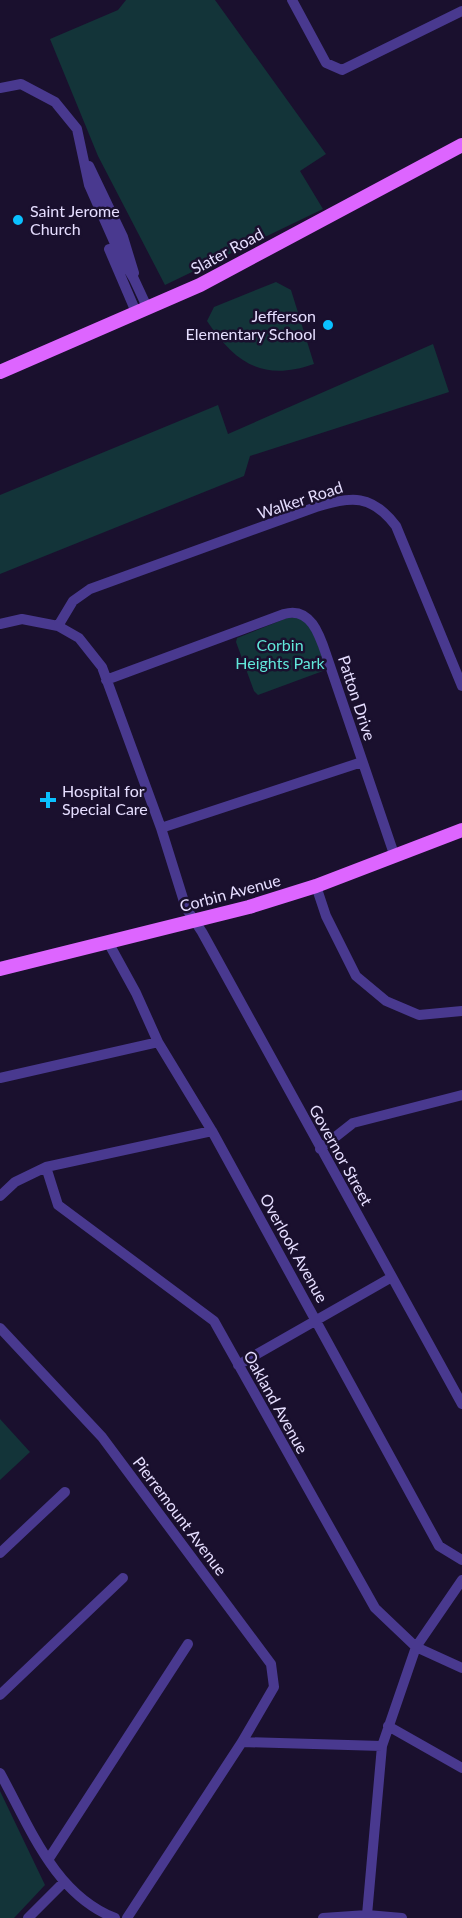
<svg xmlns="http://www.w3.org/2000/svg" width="462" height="1918" viewBox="0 0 462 1918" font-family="Lato,sans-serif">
<rect width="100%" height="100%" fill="#1a102e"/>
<path fill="#133439" d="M126,0H215L326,154L300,171L323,209L165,285L98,156L50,39L118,10Z
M276,282L291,290L314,364C263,382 235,363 207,321L214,307Z
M433,344L449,392L250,456L244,476L0,574V495L218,405L228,434Z
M299,617L312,628L325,665L323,671L258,695L254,691L236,642L237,638L287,618Z
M0,1419L30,1452L0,1480Z
M0,1791L45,1885L14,1918H0Z"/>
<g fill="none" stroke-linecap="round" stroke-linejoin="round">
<path stroke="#49398f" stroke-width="10" d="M292,0L326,63L342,70L462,11
M0,88L21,84L55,102L77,129L89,185L120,255L134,279L147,307
M89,166L123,237L134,273
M109,249L136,312
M0,624L22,619L58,626L79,638L102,667L161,828L186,908L202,932L462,1404
M58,626L73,601L90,589L316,507C351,496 372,494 396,526L462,686
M106,680L284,614C311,606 320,636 327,657L395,857
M161,828L362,762
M316,886L326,916L356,976L386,1001L419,1015L462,1011
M108,942L136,993L158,1042L212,1131L439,1546L462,1560
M0,1078L158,1042
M320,1149L353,1123L462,1095
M46,1167L58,1205L214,1321L375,1608L416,1647L462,1668
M0,1196L15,1182L46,1167L212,1131
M0,1328L102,1437L271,1664L274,1687L242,1742L127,1918
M238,1365L392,1277
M0,1553L65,1492
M0,1695L123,1578
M388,1726L462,1768
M242,1742L382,1746
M0,1773C30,1827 54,1894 115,1918
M48,1860L188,1644
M367,1915L382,1746L416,1647L462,1580
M28,1918L63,1883
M323,1918L367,1915L402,1918"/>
<path stroke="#dd65ff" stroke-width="14" d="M0,372L200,285L462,145
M0,969L249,907L316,886L462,830"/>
</g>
<g fill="#0ac1ff" stroke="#1a102e" stroke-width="2">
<circle cx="18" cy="220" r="6"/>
<circle cx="328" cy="325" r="6"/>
<path d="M45 791h6v6h6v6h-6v6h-6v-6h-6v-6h6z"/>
</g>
<g text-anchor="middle" stroke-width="5" stroke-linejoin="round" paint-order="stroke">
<g font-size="16" fill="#e6deff" stroke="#1a102e" text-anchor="start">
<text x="30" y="217">Saint Jerome<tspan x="30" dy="18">Church</tspan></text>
<text x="316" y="322" text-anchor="end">Jefferson<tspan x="316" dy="18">Elementary School</tspan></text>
<text x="62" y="797">Hospital for<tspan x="62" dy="18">Special Care</tspan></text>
</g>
<g font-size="16" fill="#e6deff" stroke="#1a102e">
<text transform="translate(227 251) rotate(-28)" y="6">Slater Road</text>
<text transform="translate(300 500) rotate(-18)" y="6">Walker Road</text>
<text transform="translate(357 698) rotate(72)" y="6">Patton Drive</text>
<text transform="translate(230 893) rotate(-15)" y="6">Corbin Avenue</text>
<text transform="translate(341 1155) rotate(61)" y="6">Governor Street</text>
<text transform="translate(294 1248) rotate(61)" y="6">Overlook Avenue</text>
<text transform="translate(276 1402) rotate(61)" y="6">Oakland Avenue</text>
<text transform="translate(180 1516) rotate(53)" y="6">Pierremount Avenue</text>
</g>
<g font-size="16" fill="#61e7da" stroke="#1a102e">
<text x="280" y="651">Corbin<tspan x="280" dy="18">Heights Park</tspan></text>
</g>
</g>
</svg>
